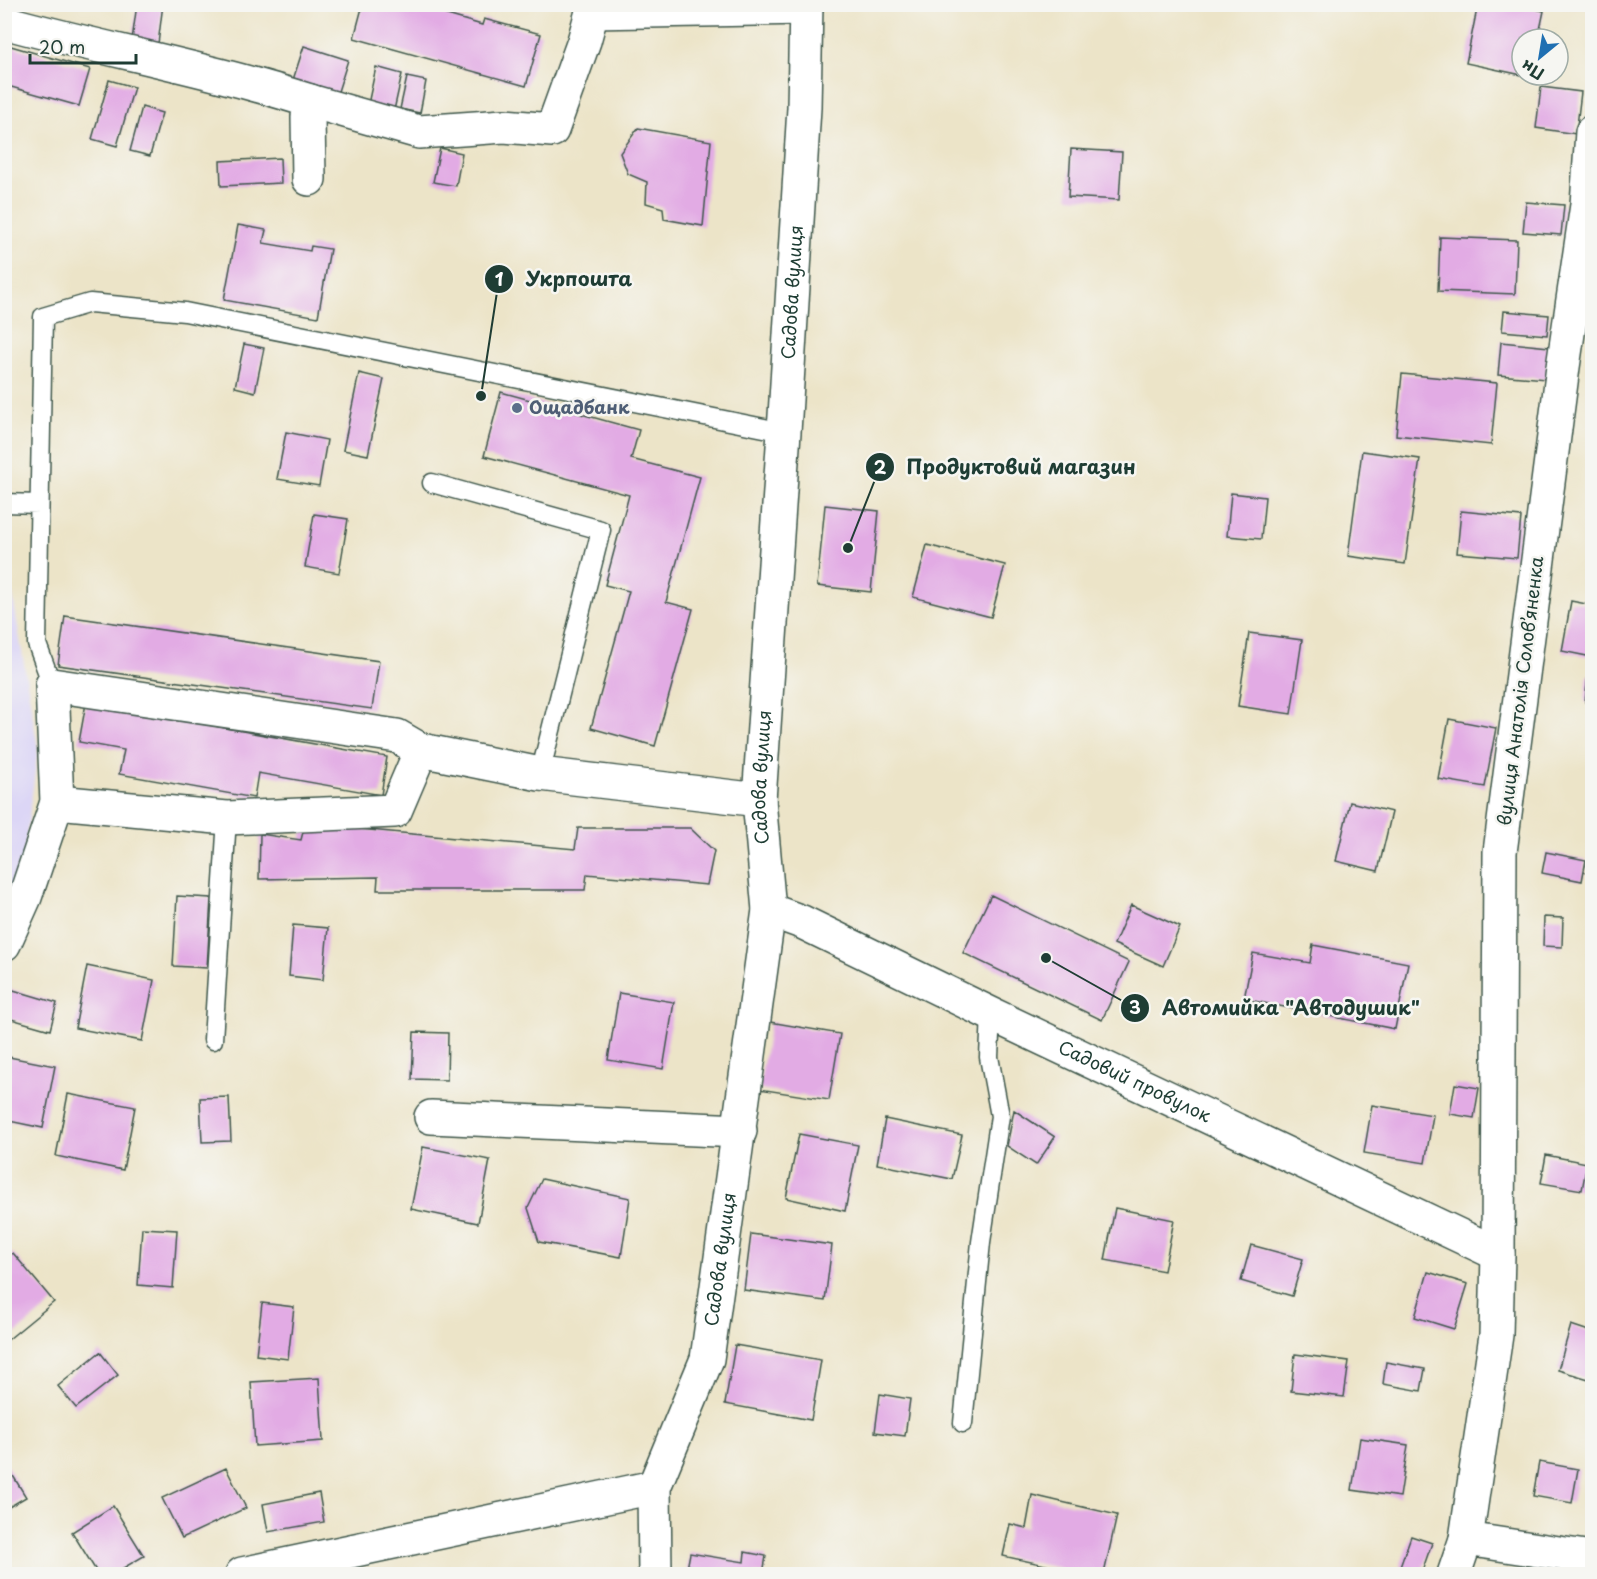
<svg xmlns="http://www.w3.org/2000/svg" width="1597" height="1579" viewBox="0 0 1597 1579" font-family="'Playpen Sans',sans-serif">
<rect width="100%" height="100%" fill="#f6f6f2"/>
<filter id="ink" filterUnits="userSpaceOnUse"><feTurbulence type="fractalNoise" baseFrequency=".0167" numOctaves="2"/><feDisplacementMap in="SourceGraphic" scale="12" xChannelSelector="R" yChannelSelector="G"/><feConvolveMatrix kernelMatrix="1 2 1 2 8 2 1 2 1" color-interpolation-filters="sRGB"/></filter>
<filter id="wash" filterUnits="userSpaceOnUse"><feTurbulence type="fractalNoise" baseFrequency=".008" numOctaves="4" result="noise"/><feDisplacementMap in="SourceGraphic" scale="24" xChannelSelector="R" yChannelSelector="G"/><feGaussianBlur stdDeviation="1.35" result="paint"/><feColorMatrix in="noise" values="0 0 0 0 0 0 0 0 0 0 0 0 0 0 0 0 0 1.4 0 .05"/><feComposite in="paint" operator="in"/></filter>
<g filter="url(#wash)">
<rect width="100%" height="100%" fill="#ece4c8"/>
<path fill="#dcd6f6" d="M4,543L38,749L22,869L4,910Z"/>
<g id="blocks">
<path fill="#e2abe4" d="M137,4H163L158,44L132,40Z
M363,4H409L482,25L484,19L541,34L526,86L354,38Z
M1478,4H1514L1544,11L1538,39H1522V75L1466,63Z
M1562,4H1589V7H1562Z
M4,44L90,69L79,106L4,85Z
M304,46L348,60L335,101L291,86Z
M376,67L402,74L393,115L367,109Z
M407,77L426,81L420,113L400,109Z
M109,80L134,87L117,146L92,139Z
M1541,87L1581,92L1576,134L1536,128Z
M142,107L162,113L150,156L130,151Z
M638,128L711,141L703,226L664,219L663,208L646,203L647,182L628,174L620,153Z
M440,148L462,153L456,186L433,182Z
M1071,149L1122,152L1119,200L1068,197Z
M280,158L281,183L221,186L220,161Z
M1526,202L1564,205L1561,235L1523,232Z
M238,225L266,230L263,243L310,251L311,246L330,249L318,317L224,300Z
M1440,237L1517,240L1515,294L1438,291Z
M1504,311L1549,315L1547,335L1502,331Z
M1501,342L1549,347L1546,379L1498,375Z
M244,344L264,348L255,392L235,387Z
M359,373L384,379L368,455L343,450Z
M1402,374L1497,383L1491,445L1396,435Z
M501,392L639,430L631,459L700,477L666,602L693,609L655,746L591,728L629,591L605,585L629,495L484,456Z
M286,432L327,440L319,486L277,479Z
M1362,451L1420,459L1405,564L1348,556Z
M1231,493L1265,497L1261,539L1227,536Z
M825,505L879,511L871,592L817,586Z
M1461,511L1521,517L1517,558L1457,553Z
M314,514L348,519L339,573L305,567Z
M927,545L1005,565L991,617L913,597Z
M1571,601L1592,605V657L1562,651Z
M65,616L379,661L372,709L58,665Z
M1249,633L1302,640L1291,714L1238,706Z
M1588,675H1592V703L1585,702Z
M86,703L387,757L381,795L258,773L254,798L119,774L124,750L79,742Z
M1449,719L1496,728L1485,787L1438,779Z
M1350,802L1392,812L1378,871L1336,861Z
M305,824L575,849L578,828H690L714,851L707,885L587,874L585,890H377L378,877L259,879L260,834L301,840Z
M1546,852L1586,860L1582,881L1542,873Z
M991,895L1129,962L1102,1020L963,953Z
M177,896L211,898L207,968L173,966Z
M1131,905L1180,927L1163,966L1114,944Z
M1544,917L1563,918L1562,947L1543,946Z
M293,925L328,928L323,980L289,976Z
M1313,945L1408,963L1395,1029L1244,999L1253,953L1310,963Z
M87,966L154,980L142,1041L75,1028Z
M10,989L57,1003L50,1030L4,1017V1008Z
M619,993L674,1002L663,1069L608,1060Z
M770,1022L840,1034L829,1100L759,1089Z
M414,1032L448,1033L447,1080L412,1079Z
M4,1056L55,1066L43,1128L4,1120Z
M1455,1084L1479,1088L1474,1118L1450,1114Z
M68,1094L135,1107L123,1170L56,1156Z
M229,1097L231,1141L202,1142L200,1098Z
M1372,1105L1433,1115L1425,1163L1364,1153Z
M1014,1110L1055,1137L1036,1165L1007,1146Z
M885,1119L962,1135L952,1179L877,1164Z
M799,1134L858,1145L845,1211L786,1198Z
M423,1147L490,1160L478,1223L411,1209Z
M1546,1155L1587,1163L1582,1190L1541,1183Z
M542,1179L630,1198L621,1257L539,1242L528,1208Z
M1115,1208L1174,1220L1164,1271L1105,1260Z
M142,1228L177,1230L173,1288L138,1285Z
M751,1234L832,1245L825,1301L744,1290Z
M1251,1245L1303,1259L1292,1296L1241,1281Z
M13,1253L54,1302L4,1343V1260Z
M1428,1272L1468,1284L1454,1329L1415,1317Z
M262,1303L294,1307L288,1359L256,1355Z
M1571,1325L1592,1332V1380L1558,1370Z
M735,1345L821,1360L811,1420L725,1404Z
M100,1352L118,1375L76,1408L58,1386Z
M1295,1354L1349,1361L1344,1397L1291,1391Z
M1386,1362L1425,1369L1421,1391L1383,1384Z
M319,1378L323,1441L255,1446L251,1382Z
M880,1394L910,1399L905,1436L875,1432Z
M1360,1438L1408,1445L1400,1497L1352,1490Z
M4,1461L26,1497L4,1510Z
M1539,1462L1578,1469L1572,1503L1533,1496Z
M226,1468L246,1508L182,1538L162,1498Z
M319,1493L324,1522L268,1532L263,1504Z
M1032,1495L1117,1515L1104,1574H1087L1003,1556L1010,1524L1026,1528Z
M113,1506L144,1556L113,1574H98L72,1532Z
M1411,1536L1432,1543L1421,1574L1400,1567Z
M745,1552L766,1556L763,1574H686L690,1553L744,1562Z"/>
</g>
</g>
<g filter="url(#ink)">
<use href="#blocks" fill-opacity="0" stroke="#3e564a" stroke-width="1.5"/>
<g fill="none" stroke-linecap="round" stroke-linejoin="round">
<g stroke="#3e564a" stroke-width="21">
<path id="service" d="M432,483L601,530L540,774
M4,503L39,504
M52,685L37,644L43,317L90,303L185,312L784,432
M213,1040L227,818
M963,1423L981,1242L1000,1116L989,1057L991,1014"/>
</g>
<g stroke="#3e564a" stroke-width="36">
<g id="minor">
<path d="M592,4V12L806,8"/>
<path d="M4,22C106,50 210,69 310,101L308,117L309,179"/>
<path d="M310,101L419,132L504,126L552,130L584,41L592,12"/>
<path d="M57,802L227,818L395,811L421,750L540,774L759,800"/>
<path id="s1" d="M769,910L802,922L991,1014L1498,1254"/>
<path d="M4,944L25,897L57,802L52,685L397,736L421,750"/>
<path d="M431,1117L740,1131"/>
<path d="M1466,1539L1592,1558"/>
<path d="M242,1574L654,1487"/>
<path id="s2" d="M655,1574L654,1487L707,1359L769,910L759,800L784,432L804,108L806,4"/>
<path d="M1454,1574L1466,1539L1496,1335L1498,1254L1500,852L1563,367L1587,205L1592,132"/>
</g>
</g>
<use href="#service" stroke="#fff" stroke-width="18"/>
<use href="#minor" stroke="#fff" stroke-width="33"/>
</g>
</g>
<circle fill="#5c6f8a" stroke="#f6f6f2" stroke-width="2" cx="517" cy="408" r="6"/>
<g text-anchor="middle" stroke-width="5" stroke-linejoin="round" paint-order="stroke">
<g font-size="18" fill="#1f3d34" stroke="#f6f6f2">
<text dy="6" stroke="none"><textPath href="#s2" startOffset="1298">Садова вулиця</textPath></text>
<text transform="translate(1521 691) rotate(-83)" y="6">вулиця Анатолія Соловʼяненка</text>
<text dy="6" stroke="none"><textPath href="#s2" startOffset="812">Садова вулиця</textPath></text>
<text dy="6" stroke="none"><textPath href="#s1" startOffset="404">Садовий провулок</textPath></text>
<text dy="6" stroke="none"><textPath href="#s2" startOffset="326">Садова вулиця</textPath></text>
</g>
<g font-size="18" font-weight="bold" fill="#4e5e75" stroke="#f6f6f2" text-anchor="start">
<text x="529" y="414">Ощадбанк</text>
</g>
</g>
<path fill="none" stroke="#1f3d34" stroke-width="2" d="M481 396L499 279M848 548L880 467M1046 958L1135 1008"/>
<g fill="#1f3d34" stroke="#f6f6f2" stroke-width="2">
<circle cx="481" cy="396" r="6"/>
<circle cx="848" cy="548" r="6"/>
<circle cx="1046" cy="958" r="6"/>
<circle cx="499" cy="279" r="15"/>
<circle cx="880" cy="467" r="15"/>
<circle cx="1135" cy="1008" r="15"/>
</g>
<g font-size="18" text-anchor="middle" font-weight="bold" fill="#fff">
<text x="499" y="286">1</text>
<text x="880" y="474">2</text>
<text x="1135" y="1014">3</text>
</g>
<g font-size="20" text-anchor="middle" font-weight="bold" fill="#1f3d34" stroke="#f6f6f2" stroke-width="5" stroke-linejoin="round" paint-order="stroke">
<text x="579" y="286">Укрпошта</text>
<text x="1021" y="474">Продуктовий магазин</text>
<text x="1291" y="1015">Автомийка "Автодушик"</text>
</g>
<rect width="1597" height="1579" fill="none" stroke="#f6f6f2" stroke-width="24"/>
<g transform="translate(1540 57) rotate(210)"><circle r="28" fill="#f6f6f2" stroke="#a0aca6" stroke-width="1.5"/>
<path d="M0-4.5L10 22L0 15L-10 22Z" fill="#1f6fb2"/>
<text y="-9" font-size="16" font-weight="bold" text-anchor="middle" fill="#1f3d34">Пн</text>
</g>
<path d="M30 54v9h106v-9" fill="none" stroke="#1f3d34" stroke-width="3"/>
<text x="39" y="54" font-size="18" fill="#1f3d34" stroke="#f6f6f2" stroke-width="4.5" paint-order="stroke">20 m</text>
</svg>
